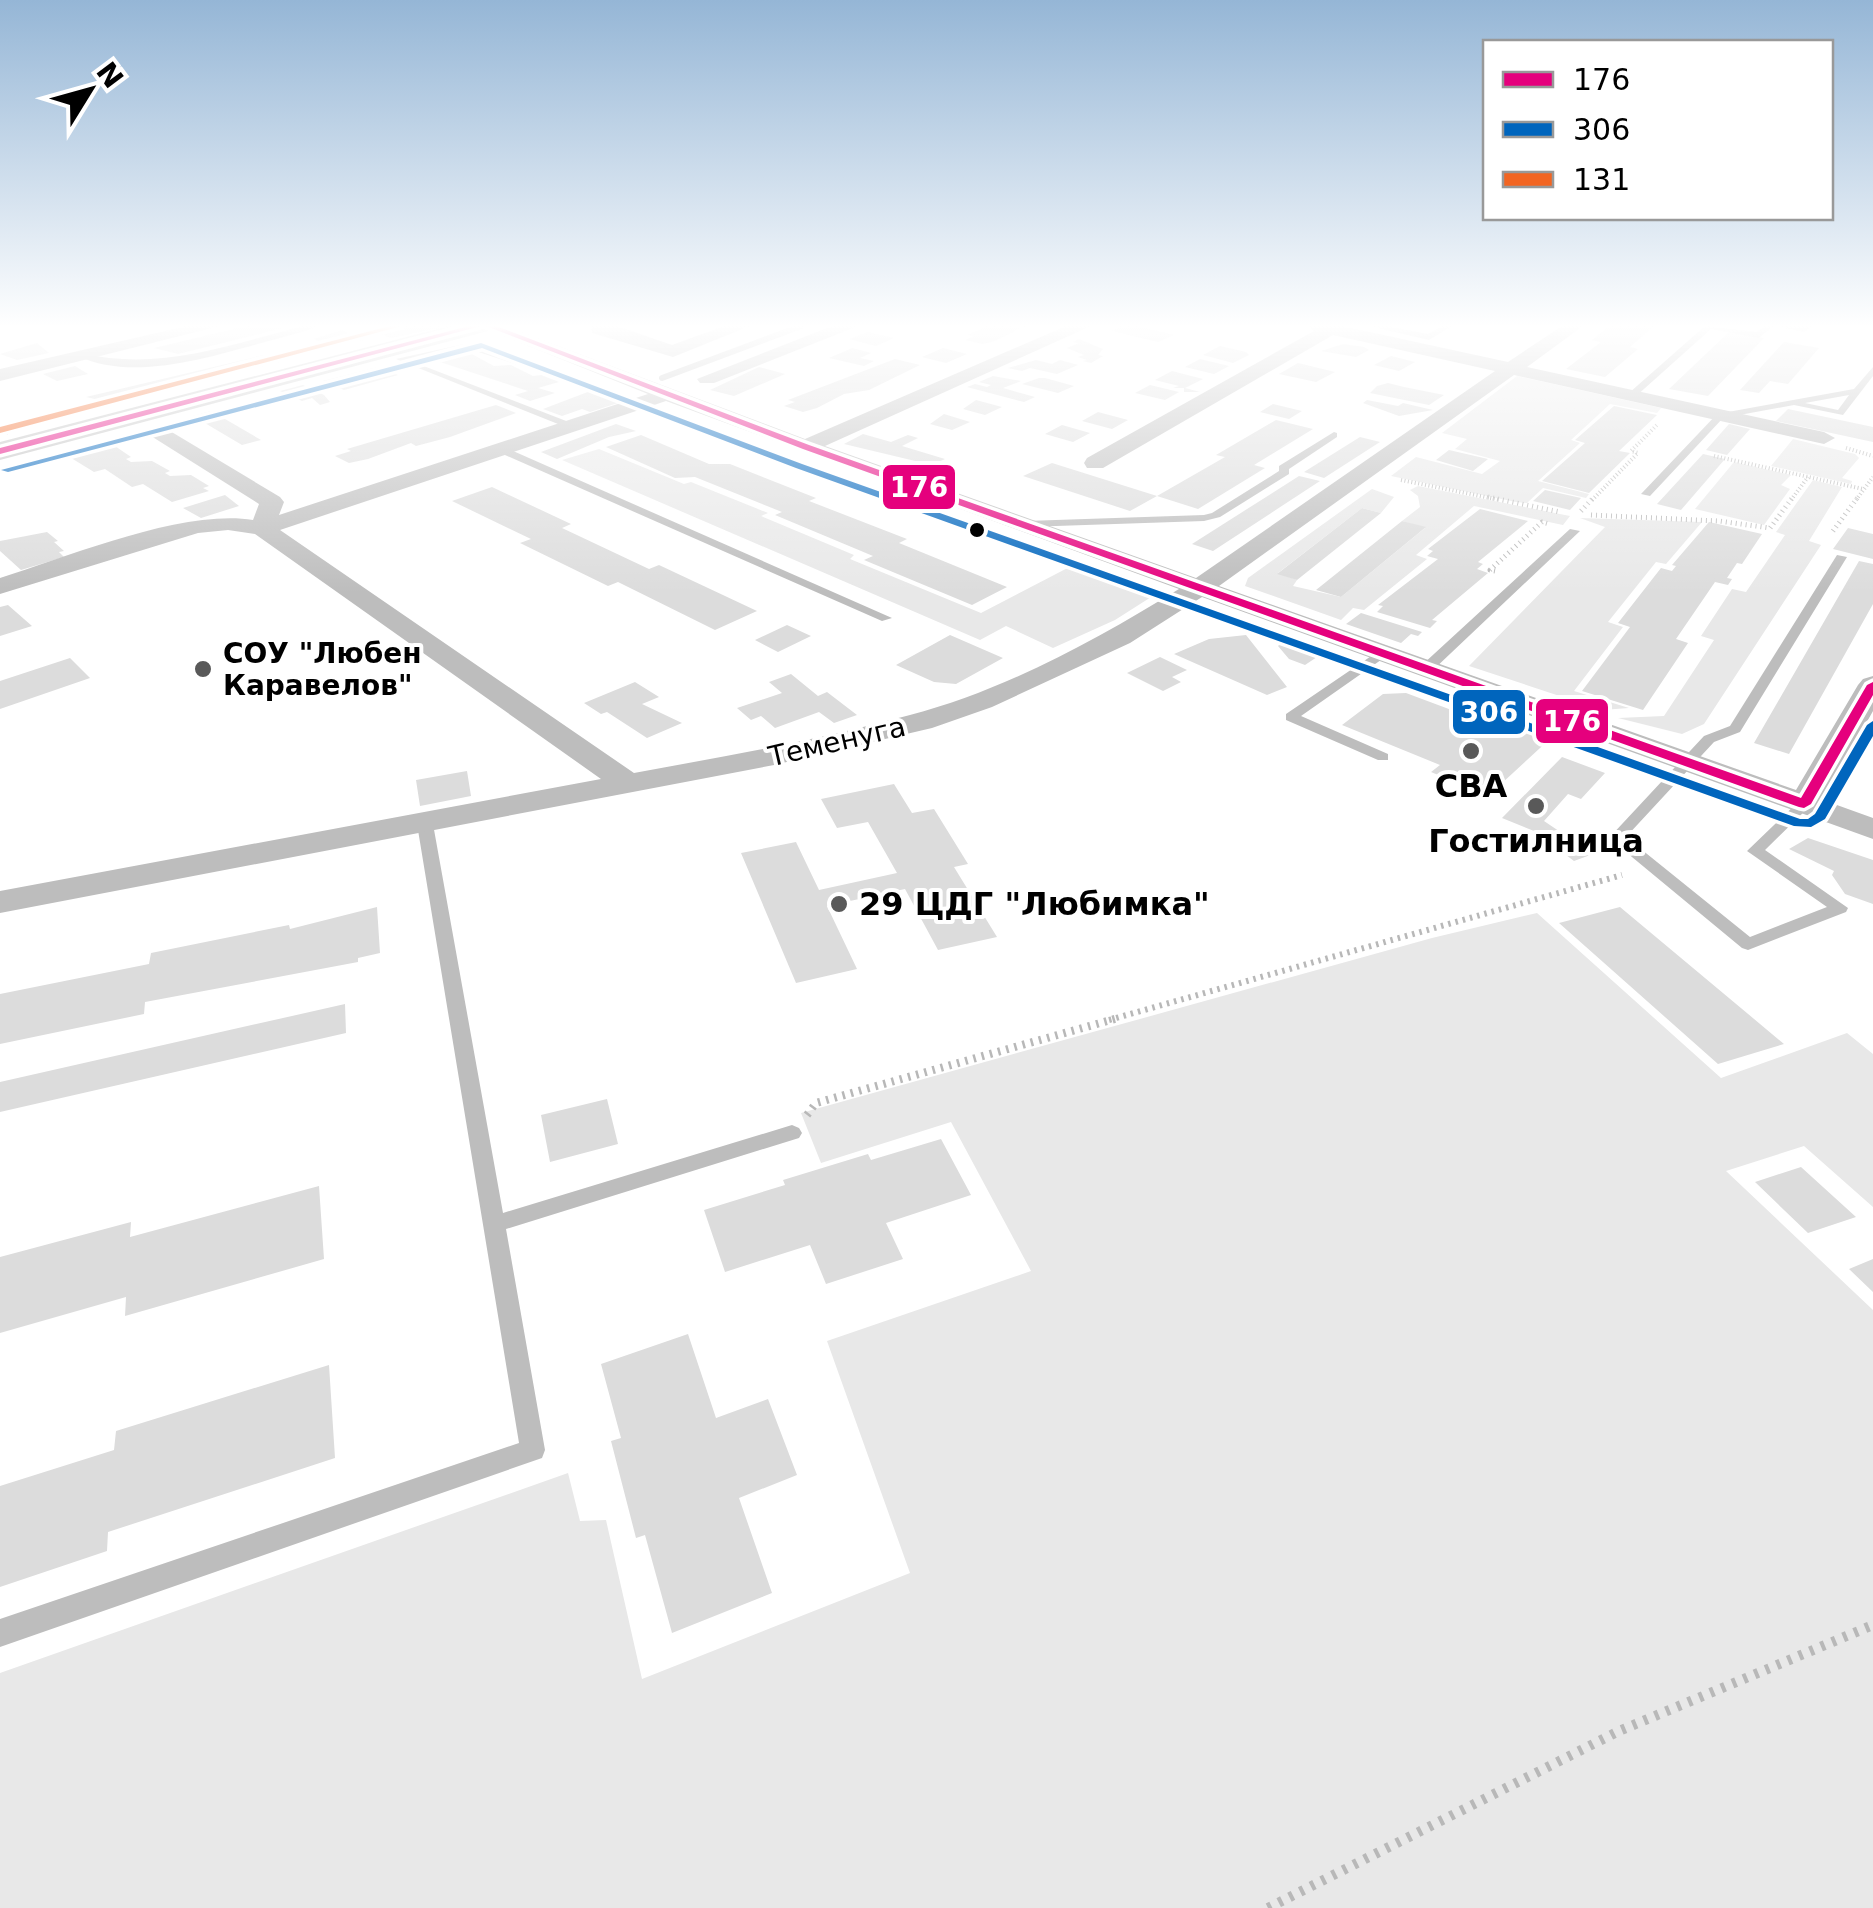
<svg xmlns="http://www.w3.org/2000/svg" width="1873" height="1908" viewBox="0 0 1873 1908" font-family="'DejaVu Sans',sans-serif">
<rect width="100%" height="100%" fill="#fff"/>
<path fill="#e8e8e8" d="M1517,376L1661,408L1657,413L1610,404L1571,440L1580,443L1538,481L1589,494L1586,498L1543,488L1527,503L1516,502L1391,476L1416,457L1482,474L1500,461L1455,449L1467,439L1442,433Z
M1793,439L1855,454L1859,458L1842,478L1852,481L1851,484L1771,466Z
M599,449L684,484L691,482L768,513L761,516L854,555L850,559L981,613L1081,561L1158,588L1159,592L1115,620L1053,648L1006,626L980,640L562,460Z
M1734,462L1791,475L1781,485L1790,489L1764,525L1695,509Z
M1813,480L1842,487L1809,541L1821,545L1704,724L1682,734L1618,718L1664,716L1714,640L1701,636L1732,589L1746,592L1785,535L1776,532Z
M1418,486L1570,516L1563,525L1474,506L1416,555L1427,559L1364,610L1353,608L1341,620L1245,586L1248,578L1372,489L1394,497L1381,513L1362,508L1278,573L1297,580L1293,586L1341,597L1425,528L1402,521L1420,507L1418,496L1410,490Z
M1580,518L1702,522L1666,564L1656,562L1608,622L1623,627L1574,691L1629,708L1602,710L1469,666L1605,527Z
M1537,913L1721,1078L1847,1033L1873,1054V1207L1804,1146L1726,1171L1873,1310V1908H0V1673L568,1473L580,1521L606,1520L642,1679L910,1573L827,1341L1031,1271L951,1122L821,1163L801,1113L1432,938Z"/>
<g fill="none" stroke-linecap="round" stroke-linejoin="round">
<path stroke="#bababa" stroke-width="6" d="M662,378L801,326"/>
</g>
<path fill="#dcdcdc" d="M246,326L283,328L178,354L154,348Z
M394,326H439V328L391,338L381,334L401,329Z
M988,326H1025L995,341L983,344L965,340L974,336L967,335Z
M1122,326H1138L1174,335L1158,342L1112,331Z
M1609,326H1654L1630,347L1638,349L1605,377L1566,369L1601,342L1592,340Z
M342,330L364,340L328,345L314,339Z
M868,332L894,338L876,346L849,339Z
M1729,332L1764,338L1708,396L1669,389Z
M1079,339L1103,349L1098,355L1103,356L1091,363L1083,361L1087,360L1078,357L1084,355L1067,348L1079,343L1073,342Z
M1784,342L1819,348L1788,384L1770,381L1759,393L1740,390Z
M37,343L49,353L17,360L0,354Z
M1343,344L1364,347L1369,350L1356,357L1321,351Z
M1220,346L1246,352L1249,355L1233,363L1203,355Z
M852,348L871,353L860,358L874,361L864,366L829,358Z
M943,348L967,354L946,363L922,357Z
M468,352L494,366L511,365L533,376L541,375L559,382L538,388L555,393L530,401L515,395L528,391L431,359Z
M264,355L279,362L112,403L86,397Z
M1391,356L1415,362L1399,371L1374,365Z
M895,359L920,365L869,390L844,394L817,408L803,412L784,406L795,402L788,400Z
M1200,359L1229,366L1214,374L1185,367Z
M1036,360L1052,364L1060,360L1078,365L1057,374L1030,368L1022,371L1008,368Z
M1298,363L1335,372L1316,382L1279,374Z
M75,366L88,374L57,381L43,374Z
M378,367L398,375L344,390L323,381Z
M759,367L785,374L734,396L710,390Z
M1172,371L1203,379L1185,388L1200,392H1184V388H1173L1179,386L1155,380Z
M993,376L1021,381L1003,388L1035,397L1024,402L967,387L975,384L987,387L991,385L979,382Z
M1039,378H1045L1074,386L1058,393L1022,384Z
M1388,383L1404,387L1444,395L1429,405L1370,393L1377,386Z
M303,385L324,395L330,402L320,405L312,398L302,401L280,391Z
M1150,385L1179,392L1165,400L1135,393Z
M593,390L624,401L590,412L582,409L562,416L543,409Z
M976,400L1002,407L985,415L963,409Z
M1367,400L1398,406L1403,403L1433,410L1399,416L1363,403Z
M1273,404L1302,411L1289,419L1260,412Z
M496,405L516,413L450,437L416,446L411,443L368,459L349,463L335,456L351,451L347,449Z
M1614,406L1657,415L1619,451L1630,453L1589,493L1542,481L1585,443L1575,440Z
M1788,409L1873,427V442L1776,421Z
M211,411L232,423L261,440L242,445L193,416Z
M1098,412L1128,420L1112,429L1082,421Z
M944,414L970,422L952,430L930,424Z
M1276,420L1313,429L1254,465L1265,468L1198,509L1157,496L1225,457L1216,455Z
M616,424L636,431L609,437L557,459L541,452Z
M1729,424L1750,429L1727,455L1706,450Z
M1062,425L1090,433L1073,442L1045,434Z
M863,434L891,442L908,435L918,438L902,446L945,459L932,465L844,444Z
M641,435L709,464H730L816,498L809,501L907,539L899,543L1007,587L972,605L864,560L873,556L775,515L782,512L695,477L675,478L606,447Z
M1360,437L1380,442L1324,478L1304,472Z
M112,444L131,457L126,459L131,462L152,461L170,471L165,473L170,476L191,475L209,486L203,488L209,491L172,502L143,484L132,487L105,469L94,472L63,453Z
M1449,450L1488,459L1473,471L1436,460Z
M1703,454L1725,459L1681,510L1657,504Z
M1052,463L1157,496L1130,511L1023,476Z
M1299,476L1320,481L1213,551L1192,544Z
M492,487L571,524L562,528L649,569L659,565L757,611L715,630L618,582L608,586L520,543L531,539L452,501Z
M1545,490L1581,498L1570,510L1533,501Z
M225,495L239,506L201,518L183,508Z
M1362,508L1381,513L1297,580L1277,574Z
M1480,509L1528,521L1478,562L1483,564L1477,569L1488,573L1432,620L1437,621L1430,628L1377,612L1383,606L1378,605L1438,559L1427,556L1433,551L1428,549Z
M1402,521L1426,527L1341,597L1316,590Z
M1709,522L1762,534L1742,564L1737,563L1727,578L1732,579L1728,585L1715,582L1676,639L1688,643L1643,710L1582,691L1630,627L1618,623L1661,568L1672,571L1676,566L1672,565Z
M1848,528L1873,534V559L1833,549Z
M47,532L58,541L54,542L64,551L59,552L64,557L21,570L0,551V541Z
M1859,561L1873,564V604L1789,754L1754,743Z
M8,605L32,626L0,636V607Z
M1361,613L1422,632L1418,636L1411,634L1401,643L1346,624Z
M787,625L811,636L778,652L755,640Z
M950,635L1003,658L956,684L934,682L896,665Z
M1246,635L1287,687L1267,695L1174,654L1209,639Z
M1281,643L1317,657L1305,665L1289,659L1278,646Z
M1160,657L1187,670L1172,677L1181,682L1163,691L1127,673Z
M70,658L90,678L0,709V681Z
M791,674L818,696L827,692L857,715L834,723L819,712L775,728L761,716L751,720L737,708L782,693L769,682Z
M635,682L659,697L642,704L682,723L647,738L607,712L601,714L584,703Z
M1406,693L1489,724L1496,716L1552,737L1488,796L1431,772L1440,765L1342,725L1383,694Z
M1562,757L1605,773L1581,799L1568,794L1544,821L1593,854L1574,861L1534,831L1502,818Z
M467,771L471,796L420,806L416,780Z
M894,784L912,813L934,809L968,864L954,867L997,937L938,950L905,889L827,906L857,969L796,983L741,853L796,842L819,890L897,873L868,822L837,828L821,799Z
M1808,838L1873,860V904L1845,894L1832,875L1834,871L1789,849Z
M377,907L380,953L358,958V962L145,1002L144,1014L0,1044V994L149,964L151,953L289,925L290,929Z
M1620,907L1784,1044L1718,1064L1559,923Z
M345,1004L346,1033L0,1112V1082Z
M607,1099L618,1144L550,1162L541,1115Z
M941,1139L971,1195L886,1223L903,1259L826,1284L810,1245L725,1272L704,1210L785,1185L783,1180L868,1154L871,1160Z
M1801,1167L1856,1217L1808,1233L1755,1182Z
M319,1186L324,1259L125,1316L126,1297L0,1333V1257L131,1222L130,1237Z
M1873,1259V1292L1849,1269Z
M688,1334L716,1418L768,1399L797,1475L739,1498L772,1593L672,1633L645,1535L636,1538L611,1441L621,1438L601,1364Z
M329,1365L335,1458L108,1532L107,1551L0,1587V1486L114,1450L116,1431Z"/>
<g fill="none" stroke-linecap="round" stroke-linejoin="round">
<path stroke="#b8b8b8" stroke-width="4" stroke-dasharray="1 2.5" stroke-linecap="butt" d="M1846,448L1873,456
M1714,456L1863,489
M1401,480L1500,500
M1592,500L1638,453L1631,451L1658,424
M1791,500L1808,477
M1856,500L1873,477"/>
<path stroke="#b8b8b8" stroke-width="5" stroke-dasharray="1 4" stroke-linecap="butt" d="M1488,497L1560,512
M1581,511L1594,497
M1591,515L1719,521L1770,528L1793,497
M1833,531L1858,497
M1495,571L1490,570L1542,522L1549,524"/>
<path stroke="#b8b8b8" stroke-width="6" stroke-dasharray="2.5 5" stroke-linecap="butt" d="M1109,1020L1622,875"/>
<path stroke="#b8b8b8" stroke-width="8" stroke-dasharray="2.5 6" stroke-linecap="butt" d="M807,1115L816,1103L1118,1018"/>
<path stroke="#b8b8b8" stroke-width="10" stroke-dasharray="4 8" stroke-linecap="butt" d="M1268,1908L1619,1731L1873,1625"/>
<path fill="#bdbdbd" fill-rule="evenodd" d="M303,326H318C302,333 282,337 265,342C209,357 133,382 78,356L82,353C157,372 230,345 303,326Z
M1369,326H1387L1428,334L1442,326H1452L1429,340Z
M1705,326L1757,332L1764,326H1773L1759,338L1711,329L1635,397H1629V393Z
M1776,326H1812L1804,332Z
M469,343L550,371L543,373L469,349L408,360L574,424V428H568L396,359Z
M1873,367V376L1843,415L1794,405L1723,418L1650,496L1641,494L1717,414L1854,389ZM1849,395L1838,410L1805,403Z
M0,427L8,431V435L0,434Z
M1334,432L1337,433V437L1289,469V474L1220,517L1204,521L1026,527L1020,524L1026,521L1204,515L1212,513L1279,471V466Z
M496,447H504L892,618L882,621L496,451Z
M1570,529L1580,531L1432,671H1422V665Z
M1837,555L1847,557L1740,732L1714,742L1626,837L1750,937L1827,907L1747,851L1799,801H1809L1812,804L1809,807L1765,850L1848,908L1846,912L1748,950L1742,948L1609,838L1704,736L1730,726Z
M1383,648L1390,652L1388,655L1301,716L1388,754V760H1378L1286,720V714Z
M425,819L433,824L503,1213L792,1125L799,1128L802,1133L799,1138L506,1229L545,1450L542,1458L0,1647V1619L519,1443L417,824Z"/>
<path fill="#bdbdbd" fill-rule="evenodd" d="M187,326H220L0,381V369Z
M479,326H505L805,439L1066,326H1091L825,446L1196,578L1495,371L1333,335L1103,468H1087L1084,463L1087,458L1314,331L1308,326H1342L1508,362L1562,326H1583L1527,367L1824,432L1835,438L1824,444L1514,375L1219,586L1796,790L1858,685L1863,679L1873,676V711L1823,800L1873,818V839L1202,597L1130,643L992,707L932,728L774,765L0,913V891L601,779L255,534L228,530L198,533L0,594V578C71,556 182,509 253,520L259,504L151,436L147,432L151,428H165L280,497L284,502L279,515L648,394ZM666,401L1179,589C1096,640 1005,690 910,715C819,740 726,756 634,773L280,530Z
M591,326H617L672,345L724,326H750L673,357L592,333Z
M832,326H858L714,383H700L697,379Z"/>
<path fill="#bfbfbf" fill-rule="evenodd" d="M449,326H491L488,331L0,460V442Z"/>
<g stroke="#fff" stroke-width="7">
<path id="bus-1" d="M469,326H481L0,454V448Z
M486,326H496L809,445L1801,798L1867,685L1873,682V695L1811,804L1804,808L1799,807L803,449Z"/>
</g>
<g stroke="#fff" stroke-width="7">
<path id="bus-2" d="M481,343L802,464L1800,819H1808L1815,814L1867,725L1873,721V736L1825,819L1811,827L1794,826L796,468L482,348L8,472L1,470Z"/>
</g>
<g stroke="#fff" stroke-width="7">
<path id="bus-3" d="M390,326H402L0,433V427Z"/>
</g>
<use href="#bus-1" fill="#e5007d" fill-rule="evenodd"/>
<use href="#bus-2" fill="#0065bd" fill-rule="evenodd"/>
<use href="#bus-3" fill="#f26522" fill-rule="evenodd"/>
</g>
<linearGradient id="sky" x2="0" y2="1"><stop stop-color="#95b6d6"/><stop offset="0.55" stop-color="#fff"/><stop offset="1" stop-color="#fff" stop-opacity="0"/></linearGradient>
<rect width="1873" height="593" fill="url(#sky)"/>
<circle fill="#000" stroke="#fff" stroke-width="4" cx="977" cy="530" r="9"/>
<g fill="#595959" stroke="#fff" stroke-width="4">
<circle cx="203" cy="669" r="10"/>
<circle cx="1471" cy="751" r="10"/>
<circle cx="1536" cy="806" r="10"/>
<circle cx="839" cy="904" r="10"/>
</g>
<g text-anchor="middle" stroke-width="8" stroke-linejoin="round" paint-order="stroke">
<g font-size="28" font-weight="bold" fill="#000" stroke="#fff" text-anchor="start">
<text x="223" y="663">СОУ "Любен<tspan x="223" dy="32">Каравелов"</tspan></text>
</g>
<g font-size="28" fill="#000" stroke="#fff">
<text transform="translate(837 741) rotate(-13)" y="10">Теменуга</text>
</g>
<g font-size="32" font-weight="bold" fill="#000" stroke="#fff">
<text x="1471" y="797">CBA</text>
<text x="1536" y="852">Гостилница</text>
<text x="859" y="915" text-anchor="start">29 ЦДГ "Любимка"</text>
</g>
</g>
<g stroke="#fff" stroke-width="4">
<rect x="881" y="463" width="76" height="48" rx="10" fill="#e5007d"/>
<rect x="1451" y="688" width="76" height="48" rx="10" fill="#0065bd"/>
<rect x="1534" y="697" width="76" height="48" rx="10" fill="#e5007d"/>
</g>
<g font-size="28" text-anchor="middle" font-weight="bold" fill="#fff">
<text x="919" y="497">176</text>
<text x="1489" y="722">306</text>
<text x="1572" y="731">176</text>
</g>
<rect x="1483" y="40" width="350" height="180" fill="#ffffff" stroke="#999999" stroke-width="2.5"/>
<rect x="1503" y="72" width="50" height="15" fill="#e5007d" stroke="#999999" stroke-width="2.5"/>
<text x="1573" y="90" font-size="30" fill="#000000">176</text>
<rect x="1503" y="122" width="50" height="15" fill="#0065bd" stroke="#999999" stroke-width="2.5"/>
<text x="1573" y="140" font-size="30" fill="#000000">306</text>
<rect x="1503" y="172" width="50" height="15" fill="#f26522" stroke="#999999" stroke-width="2.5"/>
<text x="1573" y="190" font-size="30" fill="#000000">131</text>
<g transform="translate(90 90) rotate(53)" stroke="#ffffff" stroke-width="8" paint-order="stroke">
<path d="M0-8L18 38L0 25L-18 38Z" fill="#000000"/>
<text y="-15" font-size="28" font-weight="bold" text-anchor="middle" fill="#000000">N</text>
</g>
</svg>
